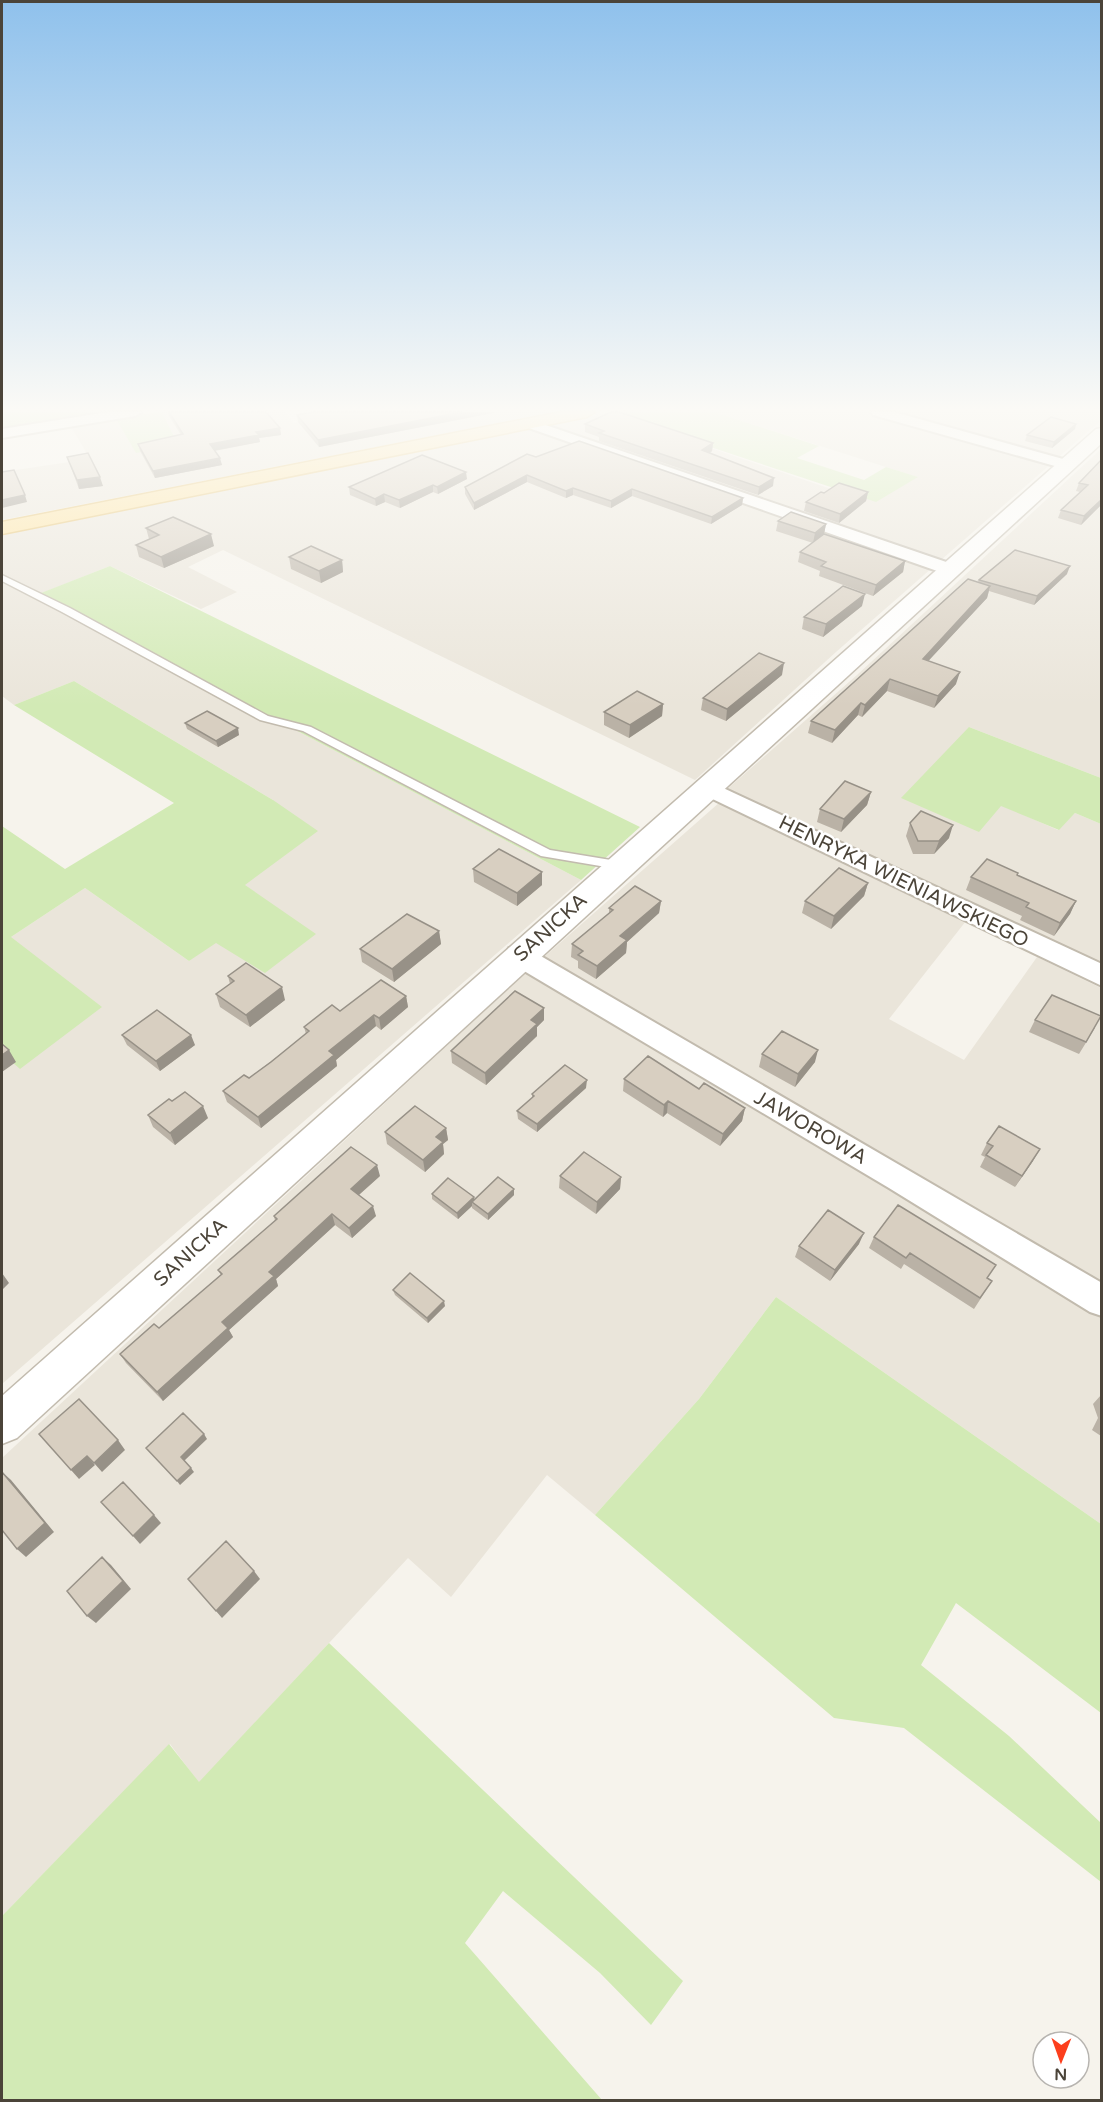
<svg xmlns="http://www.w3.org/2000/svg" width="1103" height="2102" viewBox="0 0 1103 2102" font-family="'Varela Round',sans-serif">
<rect width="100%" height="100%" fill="#f6f3ec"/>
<path fill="#eae5da" d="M162,412H284L294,423L352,412H556L2,520V479L4,478L2,472L90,459L70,425L115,417L177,445Z
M714,412H1101V420L836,652L695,780L223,550L188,567L237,592L201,609L110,566L42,593L204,682L581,880L2,1384V1053L11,937L85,888L189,961L245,885L273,800L74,681L14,705L2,696V534L608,413L834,490L917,477Z
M1101,449V778L969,727L1001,805L1058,830L1075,813L1101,824V968L725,791L857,675Z
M720,802L966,921L889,1019L964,1060L1037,957L1101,988V1524L776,1297L699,1399L595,1515L547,1475L451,1597L408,1558L199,1783L170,1744L2,1916V1458L518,980Z"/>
<path fill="#d2eab5" d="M2,412H123L2,431Z
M162,412L178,445L136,453L115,417Z
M613,412H714L819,446L797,458L864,480L886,467L918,477L876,502L608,413Z
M110,566L640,827L581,880L204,682L41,593Z
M74,681L273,800L318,831L245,885L316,934L265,973L216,943L189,961L85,888L11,937L102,1007L20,1069L2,1053V826L65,869L174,803L14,705Z
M969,727L1101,778V824L1075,813L1059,830L1001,806L979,832L901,798Z
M776,1297L1101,1524V1713L956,1603L921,1665L1009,1736L1101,1823V1882L904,1728L834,1718L595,1515L699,1399Z
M329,1643L683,1981L651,2025L600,1973L503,1891L465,1943L602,2100H2V1916L169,1744L199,1782Z"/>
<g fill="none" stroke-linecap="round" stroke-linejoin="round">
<g stroke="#c2bbae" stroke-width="3">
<path id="service" d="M2,575L70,608L268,716L311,727L550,850L623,862L624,865L618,869L541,856L303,731L260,720L62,612L2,581Z"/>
</g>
<g stroke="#c2bbae" stroke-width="4">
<path id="minor" d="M108,412H142L135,416L2,438V429Z
M871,412H894L1074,462L1076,465L1068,470L1062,468L873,415Z
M531,420L955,565L958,569L949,574L943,573L526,427L524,424L526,421Z
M706,780L1102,964V986L698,792L695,787L698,782Z
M518,946L527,948L1102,1283V1316L1090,1312L889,1188L509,962L505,955L509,948Z"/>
</g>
<g stroke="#c2bbae" stroke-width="3">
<path id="tertiary" d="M1102,428V443L17,1438L2,1444V1396L1096,429Z"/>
</g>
<g stroke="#e6c16a" stroke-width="3">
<path id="primary" d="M561,412H595L587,417L2,534V522Z"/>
</g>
<use href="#service" fill="#fff" fill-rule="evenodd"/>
<use href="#minor" fill="#fff" fill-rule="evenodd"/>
<use href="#tertiary" fill="#fff" fill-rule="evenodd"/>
<use href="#primary" fill="#ffe39c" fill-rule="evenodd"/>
</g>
<path fill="#bab2a6" d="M168,412H266L280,428L281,435L259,438L260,442L215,451L222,465L155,478L140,451L138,444L181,435L169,416Z
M498,412L319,447L298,422L297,415Z
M585,424L713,443L712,451L710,453L773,486L758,495L599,441V437L585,432Z
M1076,424L1075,429L1052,448L1025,441L1027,435Z
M67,457L103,486L79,489Z
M536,457L743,498L742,505L711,524L632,496L611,508L573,495L566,498L527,482L474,510L465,494V487Z
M1101,460V505L1081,525L1058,518L1061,510L1080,492L1076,491L1079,483Z
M467,479L438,494L433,492L400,508L385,502L376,506L350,495L349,487Z
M868,492L866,501L839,523L804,511L806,502L824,493Z
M778,521L826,524L824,534L905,561L903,572L873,596L819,576L820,571L798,562L800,552L813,543L776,531Z
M146,528L214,546L164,568L139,557L136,545L149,539Z
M289,557L342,560L343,572L321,583L291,569Z
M1067,574L1034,605L989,591L987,598L928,661L956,684L934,708L887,691L862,717L858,715L832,743L808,733L811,721L978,582L979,580Z
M862,606L823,637L802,629L804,617Z
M782,675L726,721L701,710L703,698Z
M663,704L662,716L629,738L604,725V712Z
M185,723L239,735L218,747L187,729Z
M871,792L867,805L841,832L817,822L820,809Z
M910,823L949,838L934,854H913L906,836Z
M473,869L542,885L517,906L474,882Z
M1017,875L1076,901L1070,914L1054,936L1020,920L1022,916L966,890L971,877Z
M868,883L864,896L831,929L802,913L805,901Z
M661,901L659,913L627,942L626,953L596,979L578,968V961L571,957L572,944L609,913V908Z
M439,931L441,944L394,982L362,962L360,949Z
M228,976L285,1000L250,1027L220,1007L216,994L230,984Z
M406,996L408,1007L381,1030L376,1026L336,1060L337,1066L261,1128L227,1102L223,1091L249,1078L306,1034L304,1027L340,1011Z
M544,1008V1020L537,1027V1036L486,1085L452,1063L451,1051Z
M1035,1020L1095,1028L1079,1054L1029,1032Z
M122,1035L195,1045L160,1071L127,1045Z
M762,1054L815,1062L795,1087L759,1067Z
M624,1079L699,1089L745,1108L742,1121L720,1146L667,1113L663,1117L623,1091Z
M586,1088L537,1132L518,1119L517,1111L532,1098V1094Z
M148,1115L208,1118L175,1145L153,1127Z
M446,1128L448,1140L443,1144L444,1154L425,1172L387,1144L385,1132Z
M987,1143L1033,1161L1015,1187L980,1167L985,1157L981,1155Z
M380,1176L359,1195L376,1216L352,1238L335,1225L276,1279L278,1286L229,1330L233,1337L163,1401L126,1363L120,1354L159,1328L221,1275L218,1270L275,1221L274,1216Z
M560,1176L621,1177L620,1189L596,1214L559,1188Z
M514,1189V1195L488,1220L472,1208V1206L458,1219L432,1199V1194L475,1199Z
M874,1237L988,1278L992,1281L974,1309L904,1264L901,1269L869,1248Z
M859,1244L830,1281L795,1257L799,1246Z
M393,1290L445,1306L428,1323L395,1295Z
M1101,1395V1436L1092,1430L1098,1418L1093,1404Z"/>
<path fill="#979187" d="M462,412H498L319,447L318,440Z
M1076,424L1075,429L1052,448L1054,442Z
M280,428L281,435L259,438L260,442L212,451L210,444L256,432Z
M713,443L712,451L702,458V450Z
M220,458L222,465L155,478L153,471Z
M466,472L467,479L438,494L437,487Z
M527,475V482L474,510V503Z
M100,477L103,486L79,489L77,480Z
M774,478L773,486L758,495L759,487Z
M433,485V492L400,508L399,500Z
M573,488V495L566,498V491Z
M632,489V496L611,508V501Z
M868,492L866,501L839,523L840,514Z
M384,494L385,502L376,506L375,499Z
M25,495L27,502L2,508V500Z
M743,498L742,505L711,524L712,517Z
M1101,500V505L1081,525L1084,516Z
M826,524L824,534L813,543L815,533Z
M211,534L214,546L164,568L161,557Z
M342,560L343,572L321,583L319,571Z
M905,561L903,572L873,596L876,585Z
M1070,566L1067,574L1034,605L1037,596Z
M990,586L987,598L919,671L923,659Z
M865,594L862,606L823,637L826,624Z
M784,663L782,675L726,721L727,709Z
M960,672L956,684L934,708L938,696Z
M890,679L887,691L862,717L865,705Z
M861,703L858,715L832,743L835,730Z
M663,704L662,716L629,738L630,725Z
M238,728L239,735L218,747L216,741Z
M871,792L867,805L841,832L844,819Z
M953,825L949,838L934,854L939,841Z
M542,872V885L517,906V893Z
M868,883L864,896L831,929L834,916Z
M661,901L659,913L627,942L626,953L596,979L597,966L620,936Z
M1076,901L1070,914L1054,936L1060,923Z
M439,931L441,944L394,982L392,969Z
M282,987L285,1000L250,1027L246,1015Z
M406,996L408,1007L381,1030L379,1018Z
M544,1008V1020L537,1027V1036L486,1085L485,1073L531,1020Z
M374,1015L376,1026L336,1060L337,1066L261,1128L258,1117L329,1051Z
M191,1035L195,1045L160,1071L156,1061Z
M9,1050L16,1062L2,1072V1055Z
M818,1050L815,1062L795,1087L798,1074Z
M587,1080L586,1088L537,1132V1124Z
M668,1101L667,1113L663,1117L664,1105Z
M203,1106L208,1118L175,1145L170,1133Z
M745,1108L742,1121L720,1146L723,1134Z
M446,1128L448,1140L443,1144L444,1154L425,1172L423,1160L436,1137Z
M1040,1149L1033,1161L1015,1187L1022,1176Z
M377,1165L380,1176L353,1200L351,1189Z
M621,1177L620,1189L596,1214L597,1202Z
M514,1189V1195L488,1220V1214Z
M474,1197L475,1203L472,1202V1206L458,1219L457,1213Z
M373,1206L376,1216L352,1238L349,1228Z
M332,1214L335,1225L276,1279L278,1286L229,1330L233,1337L163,1401L157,1392L269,1272Z
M864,1233L859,1244L830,1281L835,1270Z
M2,1273L9,1283L2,1290Z
M444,1301L445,1306L428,1323L427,1318Z
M204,1434L207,1439L184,1461L181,1457Z
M118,1440L125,1450L102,1472L94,1463Z
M87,1456L95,1465L79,1479L71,1470Z
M191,1468L194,1472L180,1485L177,1481Z
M2,1472L11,1480L54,1532L26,1557L17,1549Z
M154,1515L161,1523L140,1544L133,1536Z
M102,1557L111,1565L131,1589L96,1623L87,1616Z
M254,1571L260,1579L222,1618L216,1611Z"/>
<path fill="#d8cfc1" stroke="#979187" stroke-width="1.5" d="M169,412H266L280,428L256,432L259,435L210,444L220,458L153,471L138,444L183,434Z
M313,412H462L318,440L297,415Z
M611,412H619L713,443L702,450L774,478L759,487L599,433L604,431L585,424Z
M1051,417L1076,424L1054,442L1027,435Z
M579,441L743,498L712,517L632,489L611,501L573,488L566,491L527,475L474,503L465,487L527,454L536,457Z
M88,453L100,477L77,480L67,457Z
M422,455L466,472L437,487L433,485L399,500L384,494L375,499L349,487Z
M1101,460V500L1084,516L1061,510L1088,485L1079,483Z
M14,470L25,495L2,500V472Z
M839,483L868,492L840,514L806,502L821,492L824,493Z
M791,512L826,524L815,533L778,521Z
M173,517L211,534L161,557L136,545L159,535L146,528Z
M824,534L905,561L876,585L821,566L826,562L800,552Z
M311,546L342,560L319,571L289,557Z
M1015,550L1070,566L1037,596L979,580Z
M968,579L990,586L923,659L960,672L938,696L890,679L865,705L861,703L835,730L811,721Z
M843,586L865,594L826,624L804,617Z
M759,653L784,663L727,709L703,698Z
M637,691L663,704L630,725L604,712Z
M207,711L238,728L216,741L185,723Z
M845,781L871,792L844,819L820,809Z
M921,811L953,825L939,841H918L910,823Z
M499,849L542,872L517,893L473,869Z
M987,859L1018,873L1017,875L1076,901L1060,923L1026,907L1029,903L971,877Z
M839,868L868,883L834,916L805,901Z
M635,886L661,901L620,936L627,940L597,966L578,955L583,951L572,944L613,910L609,908Z
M407,914L439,931L392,969L360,949Z
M246,963L282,987L246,1015L216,994L234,981L228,976Z
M381,980L406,996L379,1018L374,1015L329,1051L334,1055L258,1117L223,1091L244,1075L249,1078L271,1062L309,1031L304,1027L332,1005L340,1011Z
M515,991L544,1008L531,1020L537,1024L485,1073L451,1051Z
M1052,995L1101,1016L1086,1042L1035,1020Z
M157,1010L191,1035L156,1061L122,1035Z
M782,1031L818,1050L798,1074L762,1054Z
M2,1044L9,1050L2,1055Z
M648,1056L699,1089L704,1083L745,1108L723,1134L668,1101L664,1105L624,1079Z
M565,1065L587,1080L537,1124L517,1111L534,1096L532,1094Z
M185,1092L203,1106L170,1133L148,1115L169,1099L172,1101Z
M415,1106L446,1128L436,1137L443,1142L423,1160L385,1132Z
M999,1126L1040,1149L1022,1176L986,1155L993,1146L987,1143Z
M351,1147L377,1165L351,1189L373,1206L349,1228L332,1214L269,1272L274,1276L222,1322L228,1328L157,1392L120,1354L154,1324L159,1328L222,1274L218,1270L277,1219L274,1216Z
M584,1152L621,1177L597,1202L560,1176Z
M498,1177L514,1189L488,1214L472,1202Z
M448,1178L474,1197L457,1213L432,1194Z
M898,1205L996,1265L987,1278L992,1281L980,1298L910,1253L906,1258L874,1237Z
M828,1210L864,1233L835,1270L799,1246Z
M410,1273L444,1301L427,1318L393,1290Z
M79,1399L118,1440L94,1463L87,1456L71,1470L39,1434Z
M183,1413L204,1434L181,1457L191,1468L177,1481L146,1448Z
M2,1472L45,1523L17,1549L2,1530Z
M123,1482L154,1515L133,1536L101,1502Z
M226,1541L254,1571L216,1611L188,1579Z
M102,1557L123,1581L87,1616L67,1591Z"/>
<linearGradient id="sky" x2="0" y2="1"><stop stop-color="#8fc1ec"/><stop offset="0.58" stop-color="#fbfaf6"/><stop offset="1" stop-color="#fbfaf6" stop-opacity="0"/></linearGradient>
<rect width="1103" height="706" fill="url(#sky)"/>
<g text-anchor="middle" stroke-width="5" stroke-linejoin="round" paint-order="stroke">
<g font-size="20" fill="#4b4439" stroke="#fff">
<text transform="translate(904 881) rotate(26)" y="7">HENRYKA WIENIAWSKIEGO</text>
<text transform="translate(550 927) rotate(-42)" y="7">SANICKA</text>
<text transform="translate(811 1127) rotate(30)" y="7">JAWOROWA</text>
<text transform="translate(190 1252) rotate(-42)" y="7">SANICKA</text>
</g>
</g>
<rect width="1103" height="2102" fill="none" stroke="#4b4439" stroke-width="6"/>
<g transform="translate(1061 2060) rotate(181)"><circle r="28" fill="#ffffff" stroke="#b7b4b0" stroke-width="1.5"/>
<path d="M0-4.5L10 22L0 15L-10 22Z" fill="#fc3f1d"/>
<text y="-9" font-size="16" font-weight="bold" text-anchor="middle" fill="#4b4439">N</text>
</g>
</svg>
